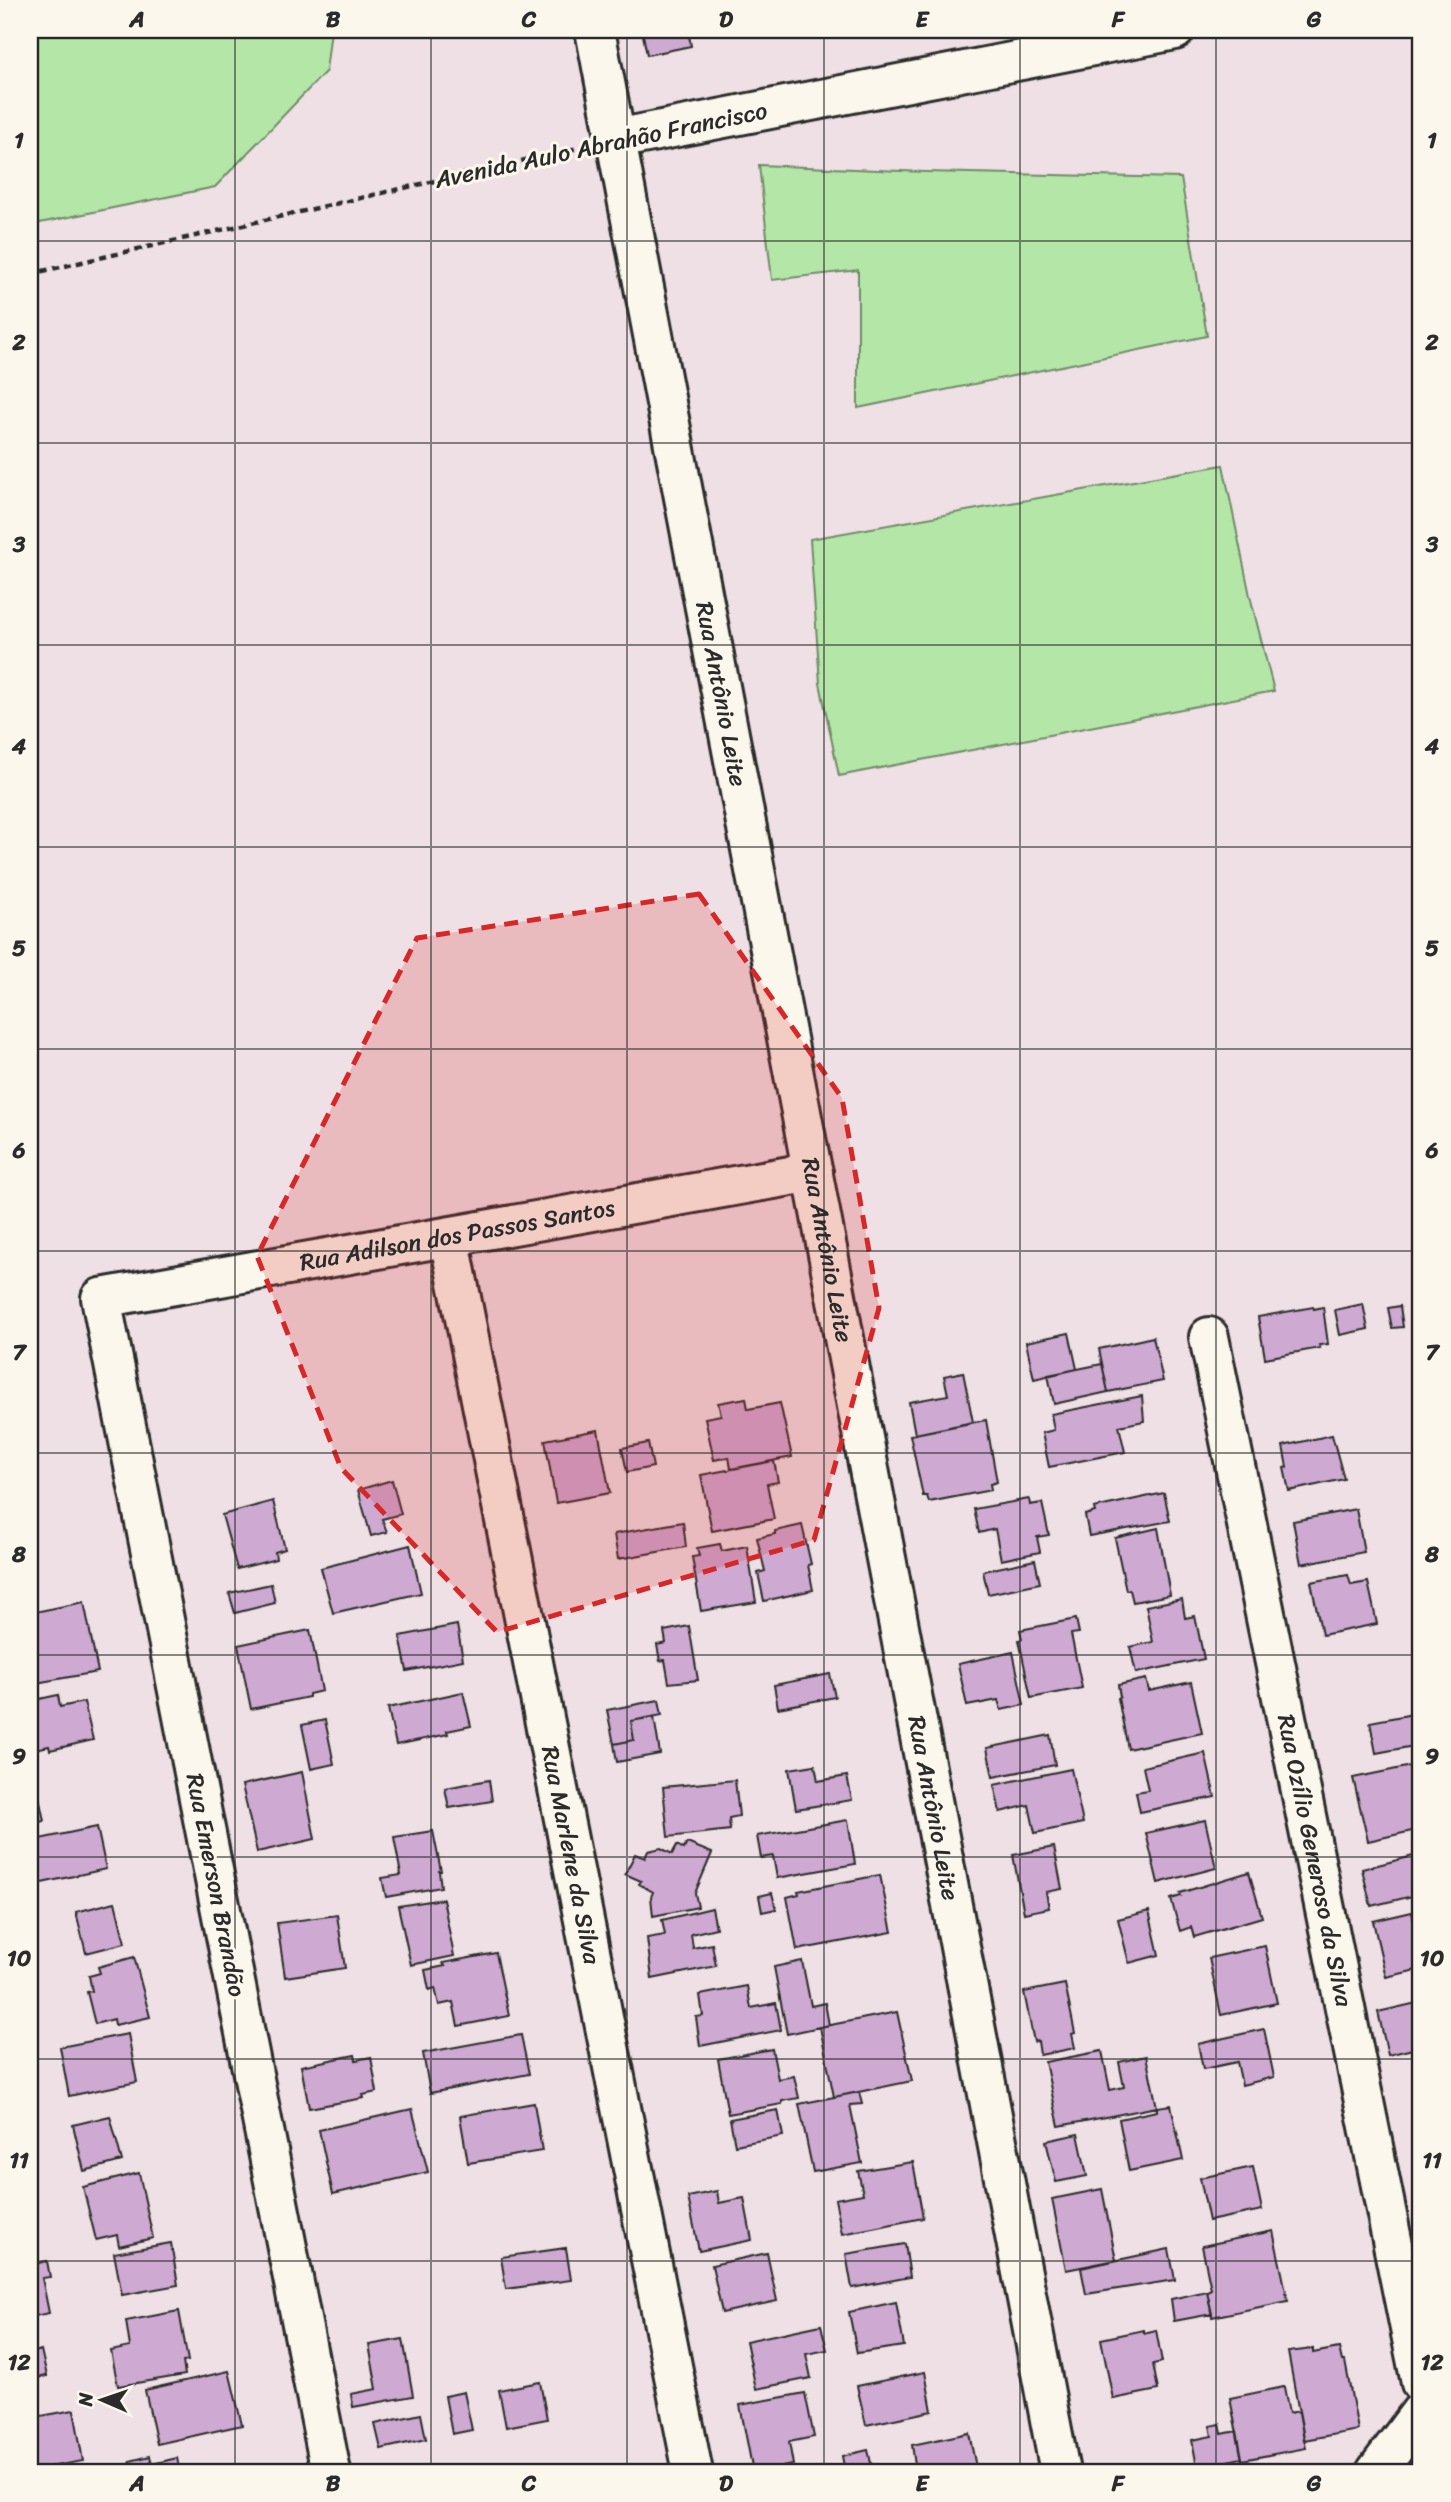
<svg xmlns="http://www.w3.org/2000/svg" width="1451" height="2502" viewBox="0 0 1451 2502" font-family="Sriracha,sans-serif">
<rect width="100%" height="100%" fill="#eee0e4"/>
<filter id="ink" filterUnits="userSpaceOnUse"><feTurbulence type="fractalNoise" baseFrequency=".0143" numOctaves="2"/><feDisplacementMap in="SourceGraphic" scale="14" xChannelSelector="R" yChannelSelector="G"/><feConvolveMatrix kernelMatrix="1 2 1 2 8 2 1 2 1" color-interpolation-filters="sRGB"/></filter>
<g filter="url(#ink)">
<path fill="#b4e7a7" stroke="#708969" stroke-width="2" d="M30,30H331L326,71L215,187L30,225Z
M759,165L925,172L1181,178L1207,336L858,408V270L772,280Z
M1223,465L1250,596L1274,691L839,776L820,683L810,539Z"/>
<path fill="#cea9d2" stroke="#2b2b2b" stroke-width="2" d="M642,30H688L691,46L647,55Z
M1363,1304L1368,1329L1340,1335L1335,1310Z
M1400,1306L1403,1327L1392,1328L1388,1308Z
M1313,1307L1314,1309L1323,1307L1328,1344L1319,1345L1320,1348L1265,1358L1258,1317Z
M1069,1333L1077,1369L1034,1379L1026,1342Z
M1153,1337L1163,1381L1108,1392L1099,1349Z
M1102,1364L1108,1392L1054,1404L1048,1375Z
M963,1372L973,1422L915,1434L909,1402L948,1395L944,1376Z
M1142,1396L1144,1421L1119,1426L1125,1452L1049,1467L1042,1433L1054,1430L1051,1414Z
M746,1398L748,1409L780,1403L792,1457L731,1469L729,1457L714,1460L705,1418L721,1415L718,1403Z
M986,1420L997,1482L990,1484L991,1490L929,1502L927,1496H923L910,1435Z
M598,1430L610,1493L556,1503L545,1440Z
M1332,1435L1344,1479L1289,1491L1284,1468L1287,1467L1283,1446Z
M648,1443L653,1467L627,1472L622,1448Z
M774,1461L778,1482L767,1484L774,1519L712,1531L701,1475Z
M392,1480L401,1514L382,1519L387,1532L371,1536L358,1490Z
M1164,1493L1170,1521L1089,1536L1085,1515L1095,1512L1094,1508Z
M1029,1499L1030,1505L1042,1503L1049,1535L1037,1537L1040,1552L1001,1560L995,1529L979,1533L974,1509Z
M273,1501L285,1549L275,1552L276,1559L237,1569L222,1515Z
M1356,1509L1364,1552L1301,1564L1293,1521Z
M683,1522L686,1547L618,1559L614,1534Z
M802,1525L811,1564L808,1565L813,1590L764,1601L758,1573L765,1571L757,1538L775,1534V1531Z
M1158,1528L1170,1595L1133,1602L1130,1590H1126L1115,1538Z
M720,1544L722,1551L747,1546L756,1602L701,1611L692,1557L699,1556L697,1548Z
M410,1545L421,1593L333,1613L321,1568Z
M1035,1560L1040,1583L988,1594L983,1571Z
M1348,1575L1351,1585L1368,1582L1377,1624L1322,1635L1311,1582Z
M271,1584L275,1603L235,1613L229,1593Z
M1182,1599L1185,1618L1195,1616L1204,1659L1136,1673L1130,1647L1153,1642L1146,1606Z
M84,1602L98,1672L30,1684V1613Z
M1076,1619L1079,1633L1071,1634L1082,1688L1031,1698L1019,1640L1022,1639L1020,1630Z
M457,1625L463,1660L407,1671L400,1636Z
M689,1626L698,1680L669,1683L665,1660L660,1661L657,1645L666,1643L664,1631Z
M310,1630L322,1691L309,1694V1697L251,1709L238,1645Z
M1013,1652L1024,1705L1001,1710L998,1700L967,1706L958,1664Z
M830,1674L835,1697L778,1708L774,1685Z
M1146,1679L1149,1691L1191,1682L1202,1733L1128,1749L1118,1698L1120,1697L1118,1685Z
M463,1692L471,1726L447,1731L448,1734L396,1745L388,1708Z
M58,1695L60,1707L84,1702L93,1740L50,1750L49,1746L35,1749L30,1723V1701Z
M659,1700L662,1715L631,1721L634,1740L614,1744L607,1710Z
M1413,1714L1416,1730L1421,1728V1753L1415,1754L1414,1746L1376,1753L1370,1722Z
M654,1717L660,1754L617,1762L614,1744L634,1740L631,1721Z
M325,1720L334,1764L311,1769L302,1725Z
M1050,1735L1055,1765L993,1777L987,1748Z
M1205,1753L1215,1797L1140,1812L1136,1792L1148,1790L1143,1767Z
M32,1763L44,1821L30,1824V1764Z
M1421,1764V1829L1368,1841L1353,1778Z
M815,1765L818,1781L847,1776L852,1800L796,1809L789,1769Z
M1071,1769L1083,1823L1035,1833L1029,1805L1000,1812L994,1785Z
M302,1772L315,1839L257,1852L242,1785Z
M489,1780L492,1801L449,1808L445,1788Z
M735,1780L739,1816L729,1818L730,1830L668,1837L663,1787Z
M848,1820L855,1864L777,1878L773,1856L761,1858L757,1836Z
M1205,1820L1216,1868L1158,1883L1146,1833Z
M97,1827L106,1869L37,1884L30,1854V1841Z
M433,1831L441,1871H439L441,1887L386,1897L382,1878L401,1875L394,1837Z
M687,1843L712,1853L695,1893L698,1907L653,1916L651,1897L653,1892L639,1884L641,1881L625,1874L635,1854L645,1858L648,1851L661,1848L672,1854L677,1845L684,1849Z
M1054,1847L1062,1889L1046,1892L1049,1908L1024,1913L1013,1855Z
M1421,1854V1894L1371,1906L1362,1869Z
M1249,1872L1262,1917L1194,1937L1191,1927L1180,1931L1171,1899L1181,1896L1180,1893Z
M880,1875L892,1932L797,1950L787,1897L799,1894L798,1891Z
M772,1893L776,1909L762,1912L759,1896Z
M443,1899L454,1956L411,1965L398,1906Z
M115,1902L125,1943L86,1953L76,1912Z
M712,1908L716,1928L691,1934L693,1948L712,1944L716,1966L652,1979L647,1938L665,1935L662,1920Z
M1149,1911L1159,1955L1129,1963L1118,1919Z
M1412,1912L1421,1952V1969L1386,1977L1373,1921Z
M337,1915L345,1968L285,1977L277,1923Z
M1265,1946L1277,2003L1221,2015L1209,1958Z
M496,1953L509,2016L458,2026L453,2002L439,2005L435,1988L429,1990L425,1970L445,1966L443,1963Z
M134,1957L150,2017L115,2025L114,2019L95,2024L87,1992L92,1991L89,1976L100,1973L98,1967Z
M802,1961L811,2006L825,2003L829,2025L787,2034L774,1967Z
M1065,1984L1075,2033L1072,2034L1075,2048L1040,2055L1038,2041L1034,2042L1024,1992Z
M747,1986L751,2008L776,2003L781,2030L700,2046L696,2017L703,2016L700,1995Z
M1421,2002V2047L1388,2055L1378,2012Z
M897,2012L912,2081L834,2097L820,2027Z
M1264,2029L1274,2077L1242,2085L1237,2062L1203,2069L1198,2044Z
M128,2034L137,2082L69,2096L60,2047Z
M521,2035L529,2074L430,2093L423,2053Z
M772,2049L778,2079L794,2076L799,2098L782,2101V2104L728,2114L718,2059Z
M1102,2051L1110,2090L1124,2087L1119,2062L1146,2056L1157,2107L1059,2126L1045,2062Z
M355,2055L356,2060L371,2057L377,2092L363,2095L364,2098L309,2108L301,2066Z
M859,2092L862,2104L850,2105L862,2163L813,2172L799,2104Z
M534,2103L542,2151L468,2163L460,2116Z
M1171,2105L1183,2160L1129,2171L1119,2119L1157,2111V2107Z
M412,2109L428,2172L333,2194L319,2130Z
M778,2110L783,2136L735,2145L730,2119Z
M110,2116L122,2161L84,2171L73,2125Z
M1078,2134L1087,2176L1056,2182L1046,2141Z
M913,2162L923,2218L842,2234L835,2199L863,2194L858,2171Z
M1253,2167L1262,2210L1209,2221L1200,2178Z
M139,2173L153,2238L119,2246L117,2235L96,2240L83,2187Z
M1102,2189L1116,2260L1066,2270L1052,2199Z
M717,2191L719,2203L744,2198L752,2240L699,2251L688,2197Z
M1273,2231L1288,2301L1212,2317L1207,2291L1211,2289L1202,2246Z
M171,2243L178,2285L122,2295L114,2253Z
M905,2244L910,2277L852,2288L846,2254Z
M566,2248L571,2280L506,2289L501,2257Z
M1169,2249L1175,2280L1086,2294L1081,2268Z
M767,2253L777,2301L722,2313L712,2265Z
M47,2261L50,2277L42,2278L49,2313L30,2317V2265Z
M1207,2291L1212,2314L1174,2321L1171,2299Z
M896,2302L904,2346L857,2353L849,2312Z
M179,2311L188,2361L183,2362L185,2375L118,2386L111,2351L130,2347L126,2321Z
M821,2325L827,2350L806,2354L811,2378L756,2389L746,2341Z
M1144,2330V2333L1156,2330L1162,2362L1153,2364L1158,2390L1113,2399L1101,2339Z
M403,2339L413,2396L353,2407L351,2394L377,2389L369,2345Z
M1339,2348L1342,2361H1345L1358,2430L1304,2440L1288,2352L1313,2349V2353Z
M41,2350L47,2376L32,2379L35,2395L30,2396V2353Z
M229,2371L242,2425L157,2444L145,2390Z
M925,2372L932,2411L866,2425L857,2386Z
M540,2382L547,2419L506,2427L499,2390Z
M1284,2387L1289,2413L1299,2411L1306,2448L1242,2460L1230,2398Z
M464,2392L472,2430L452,2434L445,2396Z
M805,2393L814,2437L789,2442L793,2465L753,2472L740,2405Z
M74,2410L83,2461L49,2467L50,2472H30V2418Z
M421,2414L426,2439L381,2449L375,2424Z
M1220,2424L1222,2434L1237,2431L1242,2458L1197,2467L1192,2440L1212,2436L1210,2426Z
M969,2433L977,2472H912L910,2466L915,2465L912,2445Z
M868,2450L873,2472H845L842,2456Z
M150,2456L152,2464L177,2458L180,2472H132L130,2461Z"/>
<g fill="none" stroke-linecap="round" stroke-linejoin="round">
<g stroke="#2b2b2b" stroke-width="44">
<g id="street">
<path id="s1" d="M595,30L1060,2472"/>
<path d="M616,139L1175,30"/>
<path id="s2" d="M449,1237L693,2472"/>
<path id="s3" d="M1209,1337L1421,2383"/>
<path id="s4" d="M331,2472L101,1298L813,1172"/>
</g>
</g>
<g stroke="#2b2b2b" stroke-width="44">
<path id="secondary" d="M1376,2472L1421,2412"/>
</g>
<path stroke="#2b2b2b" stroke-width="4.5" stroke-dasharray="7 5" stroke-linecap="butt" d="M30,274L578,148"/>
<use href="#street" stroke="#fbf7ec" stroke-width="38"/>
<use href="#secondary" stroke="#fbf7ec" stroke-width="38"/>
</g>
</g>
<path fill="#d62828" fill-opacity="0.2" stroke="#d62828" stroke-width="5" stroke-dasharray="14 9" stroke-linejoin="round" d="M699,894L842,1098L879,1308L814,1540L497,1632L341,1468L257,1256L417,938Z"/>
<path fill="none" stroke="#2b2b2b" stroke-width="2" stroke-opacity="0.55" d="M235,30V2472M431,30V2472M627,30V2472M824,30V2472M1020,30V2472M1216,30V2472M30,241H1421M30,443H1421M30,645H1421M30,847H1421M30,1049H1421M30,1251H1421M30,1453H1421M30,1655H1421M30,1857H1421M30,2059H1421M30,2261H1421"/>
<g text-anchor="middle" stroke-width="6" stroke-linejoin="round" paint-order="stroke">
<g font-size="24" fill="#2b2b2b" stroke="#fbf7ec">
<text transform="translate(601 145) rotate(-12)" y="8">Avenida Aulo Abrahão Francisco</text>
<text dy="8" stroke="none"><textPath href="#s1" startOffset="676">Rua Antônio Leite</textPath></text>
<text dy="8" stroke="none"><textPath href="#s4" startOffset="1558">Rua Adilson dos Passos Santos</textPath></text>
<text dy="8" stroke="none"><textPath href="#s1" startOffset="1242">Rua Antônio Leite</textPath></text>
<text dy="8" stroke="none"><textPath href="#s1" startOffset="1810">Rua Antônio Leite</textPath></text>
<text dy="8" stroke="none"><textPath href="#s2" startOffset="630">Rua Marlene da Silva</textPath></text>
<text dy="8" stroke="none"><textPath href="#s3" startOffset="534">Rua Ozílio Generoso da Silva</textPath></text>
<text transform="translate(216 1885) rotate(79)" y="8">Rua Emerson Brandão</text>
</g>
</g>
<rect width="1451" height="2502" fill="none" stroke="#fbf7ec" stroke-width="77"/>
<g transform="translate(102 2400) rotate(272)" stroke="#fbf7ec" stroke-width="5" paint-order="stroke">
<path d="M0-5L12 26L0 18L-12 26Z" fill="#2b2b2b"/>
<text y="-10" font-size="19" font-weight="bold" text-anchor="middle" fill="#2b2b2b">N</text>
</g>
<rect x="38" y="38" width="1374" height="2426" fill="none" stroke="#2b2b2b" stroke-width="2.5"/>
<g font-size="23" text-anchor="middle" font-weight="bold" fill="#2b2b2b">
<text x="137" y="27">A</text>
<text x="333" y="27">B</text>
<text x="529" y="27">C</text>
<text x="726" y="27">D</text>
<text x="922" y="27">E</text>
<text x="1118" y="27">F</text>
<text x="1314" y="27">G</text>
<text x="19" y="148">1</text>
<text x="1432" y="148">1</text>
<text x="19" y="350">2</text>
<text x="1432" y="350">2</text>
<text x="19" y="552">3</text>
<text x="1432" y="552">3</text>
<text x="19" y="754">4</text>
<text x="1432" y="754">4</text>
<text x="19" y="956">5</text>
<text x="1432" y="956">5</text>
<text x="19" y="1158">6</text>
<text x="1432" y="1158">6</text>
<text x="19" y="1360">7</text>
<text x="1432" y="1360">7</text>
<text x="19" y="1562">8</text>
<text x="1432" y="1562">8</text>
<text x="19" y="1764">9</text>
<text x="1432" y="1764">9</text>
<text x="19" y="1966">10</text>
<text x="1432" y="1966">10</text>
<text x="19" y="2168">11</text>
<text x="1432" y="2168">11</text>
<text x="19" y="2370">12</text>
<text x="1432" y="2370">12</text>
<text x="137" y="2491">A</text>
<text x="333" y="2491">B</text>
<text x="529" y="2491">C</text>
<text x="726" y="2491">D</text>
<text x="922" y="2491">E</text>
<text x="1118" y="2491">F</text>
<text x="1314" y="2491">G</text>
</g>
</svg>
